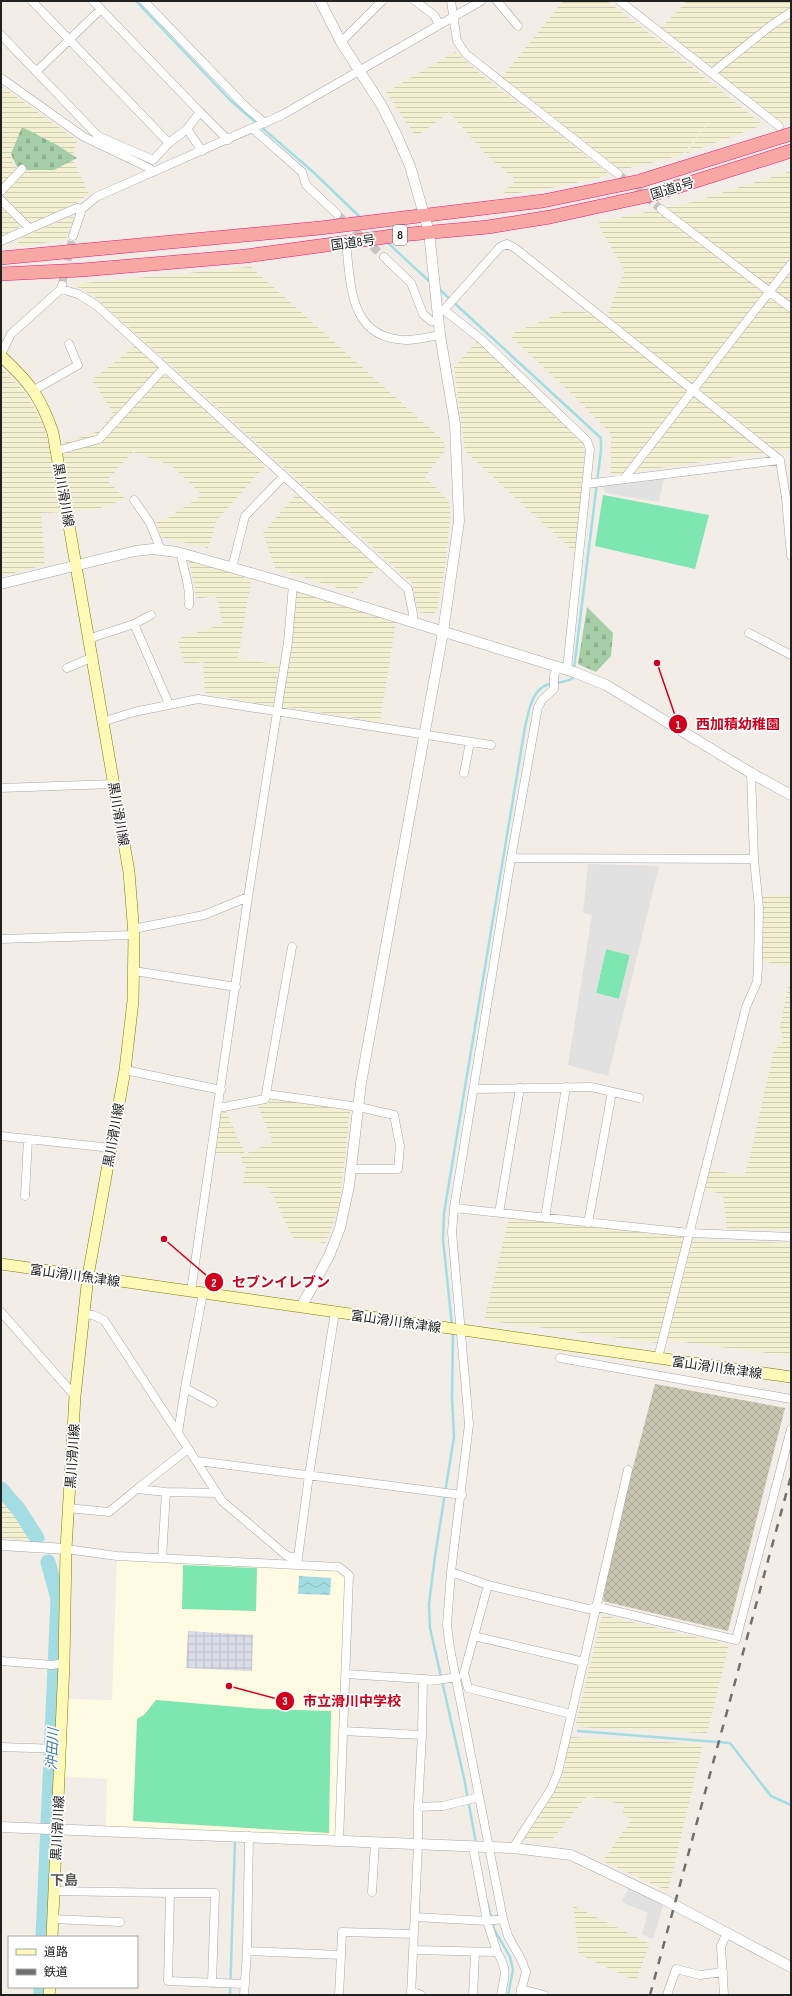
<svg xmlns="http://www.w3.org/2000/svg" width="792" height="1996" viewBox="0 0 792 1996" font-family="'Sofia Sans Condensed','Noto Sans JP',sans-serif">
<defs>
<pattern id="construction-cross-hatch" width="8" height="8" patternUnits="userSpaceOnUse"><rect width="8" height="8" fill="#c8c5b1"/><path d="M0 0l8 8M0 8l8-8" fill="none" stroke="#aca998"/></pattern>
<pattern id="farmland-rules" width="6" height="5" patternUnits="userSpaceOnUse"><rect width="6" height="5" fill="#f2f0d1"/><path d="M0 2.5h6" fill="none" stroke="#cfceb3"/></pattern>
<pattern id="cemetery-stones" width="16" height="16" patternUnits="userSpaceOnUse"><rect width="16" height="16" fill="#a5cda6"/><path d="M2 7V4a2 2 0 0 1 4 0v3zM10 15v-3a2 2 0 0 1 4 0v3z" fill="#8eb08f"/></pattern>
<pattern id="plaza-grid" width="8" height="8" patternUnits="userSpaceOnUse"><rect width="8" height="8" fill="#dadce8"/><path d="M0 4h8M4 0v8" fill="none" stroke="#bbbcc7"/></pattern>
<pattern id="water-waves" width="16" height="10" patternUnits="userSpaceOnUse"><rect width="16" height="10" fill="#a3dde3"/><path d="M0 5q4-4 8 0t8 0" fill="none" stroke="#8cbdc2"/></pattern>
</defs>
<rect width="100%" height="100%" fill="#f2ede7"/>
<path fill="#fffbe2" d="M117,1556L339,1567L349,1575L339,1841L106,1831L107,1779L59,1776L61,1699L112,1700Z"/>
<path fill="url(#construction-cross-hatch)" d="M655,1384L785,1408L728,1631L603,1601L611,1551Z"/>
<path fill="url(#farmland-rules)" d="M563,1H607L670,49L763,125L685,154L716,113L682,155L621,170L502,77Z
M687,1H791V119L781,123L661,28Z
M455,52L495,86L555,131L610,175L562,186L504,195L505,191L516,180L487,156L449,112L416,137L386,92Z
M1,86L77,140L73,155L57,145L22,127L11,154L12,162L17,169L1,186Z
M73,160L89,194L73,205L30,223L2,193L26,170Z
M791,171V449L611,475V434L577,399L509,335L567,310L607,315L625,271L597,223L696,201Z
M1,206L21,226L1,236Z
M72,216L74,218L66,239L19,247L17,240Z
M251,267L444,441L445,451L425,477L449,501L450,516L446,561L437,610L433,614L418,612L412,583L96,298L73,284Z
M477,341L582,442L585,452L575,553L465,451L454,367Z
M135,346L265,466L217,520L208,548L161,537L156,522L165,520L202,495L172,466L133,452L107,480L125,499L98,509L71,511L61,444L101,430L113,413L92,380Z
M1,367L27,395L42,423L48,441L61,512L41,513L45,565L1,576Z
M297,493L378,567L353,593L275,568L263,533Z
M188,558L251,580L238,658L279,665L273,706L205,693L203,662L185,665L177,639L223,624L216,596L197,599Z
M297,592L396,622L380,722L281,706Z
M791,895V967L762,961L761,896Z
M791,975V1230L727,1229L723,1194L703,1190L709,1169L744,1176L750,1156L774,1050L784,1041L780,1026Z
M270,1097L350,1111L340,1202L334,1222L325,1243L293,1238L269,1188L243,1183L246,1165L242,1163L241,1155L214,1153L221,1113L226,1112L245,1154L273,1142L257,1104L269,1103Z
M509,1218L682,1237L685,1239L658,1343L484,1320Z
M693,1240L791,1243V1356L667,1340Z
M1,1496L27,1528L33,1541L1,1538Z
M602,1615L729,1645L707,1733L575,1727Z
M570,1737L703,1744L668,1891L603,1861L631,1820L623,1813L624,1805L587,1796L551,1841L524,1838L553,1795L563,1775Z
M574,1906L650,1944L636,1981L578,1954Z"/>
<path fill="url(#cemetery-stones)" d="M22,127L59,146L77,158L54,170H26L17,167L11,154Z
M587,607L613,633L611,656L596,672L578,664Z"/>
<path fill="#7ee7b1" d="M603,495L709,515L695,569L595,546Z
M606,949L630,955L619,999L596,993Z
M183,1565L257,1568L256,1611L182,1609Z
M156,1700L262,1709L331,1711L329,1833L133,1821L137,1719L144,1715Z"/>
<path fill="#e1e1e1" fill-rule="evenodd" d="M664,478L659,502L605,493L603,486Z
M588,864L659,866L608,1076L568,1065L592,915L583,913ZM606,949L630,955L619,999L596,993Z
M629,1887L664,1903L653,1939L642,1934L648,1913L622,1902Z"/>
<path fill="url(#plaza-grid)" d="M188,1631L253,1635L252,1671L186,1668Z"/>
<path fill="url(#water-waves)" d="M299,1576L331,1578L330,1595L298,1594Z"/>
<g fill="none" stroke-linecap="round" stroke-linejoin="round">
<path stroke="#a3dde3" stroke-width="2.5" d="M136,1L231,101L311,170L361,218
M387,242L430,282
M439,289L601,438V450L574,669
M452,1326L443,1239L444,1213L525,727C529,712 531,689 549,684C558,682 565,683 573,678L574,674
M453,1333L452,1397L454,1437L435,1556L429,1604L430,1628L464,1778L476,1843
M578,1731L730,1743L771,1796L791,1805
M487,1901L494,1929L510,1957L513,1970L508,1995
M230,1995L235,1841"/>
<path stroke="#a3dde3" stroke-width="15" d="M1,1489L19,1510L37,1538
M43,1937L58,1599L48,1562
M41,1995V1987"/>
<path stroke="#c8c4bf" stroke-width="8" stroke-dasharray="8 4" stroke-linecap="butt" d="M618,174L661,209
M337,214L384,257
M62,284L73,236"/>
<g stroke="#a8a8a8" stroke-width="9">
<path id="minor" d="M32,1L169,143L187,129L202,151
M93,1L200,112L187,129
M144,1L247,108L265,123
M415,1L434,15L439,24
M451,1L457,41L466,54L618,174
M497,1L518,26
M620,1L779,126
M1,35L98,136L153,160L169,143
M341,42L382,1
M37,71L101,9
M712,73L769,27L791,12
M1,78L84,137L149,168
M200,112L228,140
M253,129L302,172L306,185L337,214
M1,191L22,169
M1,200L29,228
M661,209L791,308
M73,236L82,209L96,197L282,115L481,1
M1,241L77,208L82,209
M346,243C351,285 349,339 406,340C417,340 429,337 440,335
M384,257L411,283L423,314L431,321H438
M61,289L78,294L96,305L408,589L413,614V623
M439,310H444L481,339L587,441L590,449L567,669
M444,310L500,247L507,244L515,248L780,460L786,498L791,556
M1,354L11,334L61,289L62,285
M34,390L78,365L69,344
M56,451L99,439L164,368
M624,479L791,264
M586,484L780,460
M134,500L150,523L161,550
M181,553C183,572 191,585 189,605
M232,568L245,516L284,476
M134,624L151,615
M749,633L791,655
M88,639L134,624L169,704
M67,668L91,658
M102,722L134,712L198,699L491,745
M464,773L470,742
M1,788L113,784
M511,858L754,859
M133,929L204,915L248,897
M1,939L134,935
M134,971L236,987
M125,1070L221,1090
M474,1089L591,1087L639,1098
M267,1094L359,1107L394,1115L400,1146L398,1169H351
M219,1106L224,1107L265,1099L292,947
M1,1136L111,1148
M25,1196L28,1139
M454,1208L690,1233L791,1237
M499,1213L520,1088
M545,1218L566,1087
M588,1223L612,1092
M191,1291L248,897L288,642L293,585
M1,1312L75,1396
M335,1312L309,1475L297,1565L339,1567L349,1575L339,1841
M84,1314L93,1315L104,1320L178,1433
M560,1358L791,1399
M658,1358L746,1007L757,982L758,966L759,908L754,859L751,773
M185,1388L203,1293
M213,1403L185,1388L178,1433L222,1501L287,1556L298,1558
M197,1461L462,1495
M137,1489L188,1449
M166,1492L217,1493
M68,1508L109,1512L137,1489L166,1492L162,1558
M66,1549L117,1556L297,1565
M451,1572L488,1585L588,1609L598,1607L736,1640L791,1429
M474,1636L488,1585
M1,1661L52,1665L64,1663
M346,1674L438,1680L457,1677
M571,1714L468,1688L464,1673L474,1636L584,1662
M343,1731L422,1735L423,1679
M422,1735L418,1807L443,1806L479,1797
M1,1747L60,1749
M473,1847L487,1921L497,1952
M513,1848L551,1789L558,1772L628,1470
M54,1891L170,1893L168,1981L245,1984
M372,1892L375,1843
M170,1893H215L212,1983
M415,1917L487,1921L503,1919
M53,1919L120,1922
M413,1950L497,1952C508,1970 505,1975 501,1995
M247,1951L341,1955L339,1995
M341,1955L342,1932L414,1934
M521,1989L544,1995
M411,1991L421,1995
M244,1995L247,1951L249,1836
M411,1995L418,1845V1807
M473,1995L475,1952
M520,1995L526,1972L522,1961L508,1936L503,1919L450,1648L447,1625L451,1572L469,1424L452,1232L454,1208L511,858L538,707L542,700L554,689V676L557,666
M667,1995L676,1969L700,1975L723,1972
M724,1995L721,1946L727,1933"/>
</g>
<g stroke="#a8a8a8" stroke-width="11">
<path id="tertiary" d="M1,584L135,551L153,549L177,552L293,585L574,672L606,685L751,773L791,795
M301,1307L329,1256L340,1228L349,1186L361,1083L443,632L459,521L455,424L440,335L429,232L410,166L396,134L382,106L341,42L320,1
M1,1545L66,1549
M1,1827L513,1848L571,1855L663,1899L791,1967"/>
</g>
<g stroke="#7f7d00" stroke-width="12">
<path id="secondary" d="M1,356C29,382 41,397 53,433L129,872L134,935L133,1001L125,1070L88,1276L75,1396L66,1549L64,1663L52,1937
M1,1264L791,1377
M49,1995L50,1987"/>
</g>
<g stroke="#eb187b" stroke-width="14">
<path id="trunk" d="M1,258L320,228L543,201L640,181L791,134
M1,274L82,270L246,256L400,235L488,227L550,217L651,195L791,151"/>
</g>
<use href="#minor" stroke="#fff" stroke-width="8"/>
<use href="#tertiary" stroke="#fff" stroke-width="10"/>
<use href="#secondary" stroke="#fff9b7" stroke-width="11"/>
<use href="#trunk" stroke="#f7a8a4" stroke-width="13"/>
<path stroke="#6f6f6f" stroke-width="2.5" stroke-dasharray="8 8" stroke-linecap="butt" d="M650,1995L791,1476"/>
</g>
<g text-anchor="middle" stroke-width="3.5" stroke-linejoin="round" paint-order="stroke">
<rect fill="#fff" stroke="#646464" stroke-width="1" x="393" y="225" width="14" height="20" rx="3"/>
<g font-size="12" font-weight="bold" fill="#212121">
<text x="400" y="239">8</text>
</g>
<g font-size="13" fill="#212121" stroke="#fff">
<text transform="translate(672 188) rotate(-17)" y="5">国道8号</text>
<text transform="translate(353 242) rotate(-8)" y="5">国道8号</text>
<text transform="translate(64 495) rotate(80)" y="5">黒川滑川線</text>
<text transform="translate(119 814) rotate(80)" y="5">黒川滑川線</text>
<text transform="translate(113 1135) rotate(-80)" y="5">黒川滑川線</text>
<text transform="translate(75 1275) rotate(8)" y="5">富山滑川魚津線</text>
<text transform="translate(396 1321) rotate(8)" y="5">富山滑川魚津線</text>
<text transform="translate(717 1367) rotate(8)" y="5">富山滑川魚津線</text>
<text transform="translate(72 1456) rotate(-86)" y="5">黒川滑川線</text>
<text transform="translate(57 1828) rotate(-87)" y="5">黒川滑川線</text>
</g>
<g font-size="14" font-style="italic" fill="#3c7ba2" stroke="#fff">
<text transform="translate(52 1749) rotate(-87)" y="5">沖田川</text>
</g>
<g font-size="14" font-weight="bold" fill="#545454" stroke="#fff">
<text x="64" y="1885">下島</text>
</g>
</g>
<path fill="none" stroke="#d1001b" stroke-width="1.5" d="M657 663L678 724M164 1239L214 1282M229 1686L285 1701"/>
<g fill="#d1001b" stroke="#fff" stroke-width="1.5">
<circle cx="657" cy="663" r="4"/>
<circle cx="164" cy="1239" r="4"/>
<circle cx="229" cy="1686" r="4"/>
<circle cx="678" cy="724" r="10"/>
<circle cx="214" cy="1282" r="10"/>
<circle cx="285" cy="1701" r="10"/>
</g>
<g font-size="12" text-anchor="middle" font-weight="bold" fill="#fff">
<text x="678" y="729">1</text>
<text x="214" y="1287">2</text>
<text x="285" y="1705">3</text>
</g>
<g font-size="14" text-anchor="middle" font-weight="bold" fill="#d1001b" stroke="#fff" stroke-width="3.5" stroke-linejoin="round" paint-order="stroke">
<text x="738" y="729">西加積幼稚園</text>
<text x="281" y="1287">セブンイレブン</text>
<text x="352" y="1706">市立滑川中学校</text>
</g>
<rect width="792" height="1996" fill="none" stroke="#212121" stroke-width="4"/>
<rect x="8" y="1936" width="130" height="52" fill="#ffffff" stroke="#a6a6a6"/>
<rect x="16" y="1949" width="20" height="6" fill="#fff9b7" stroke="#a6a6a6"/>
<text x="44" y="1956" font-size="12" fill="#212121">道路</text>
<rect x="16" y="1969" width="20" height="6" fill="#6f6f6f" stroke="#a6a6a6"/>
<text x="44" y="1976" font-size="12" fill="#212121">鉄道</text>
</svg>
